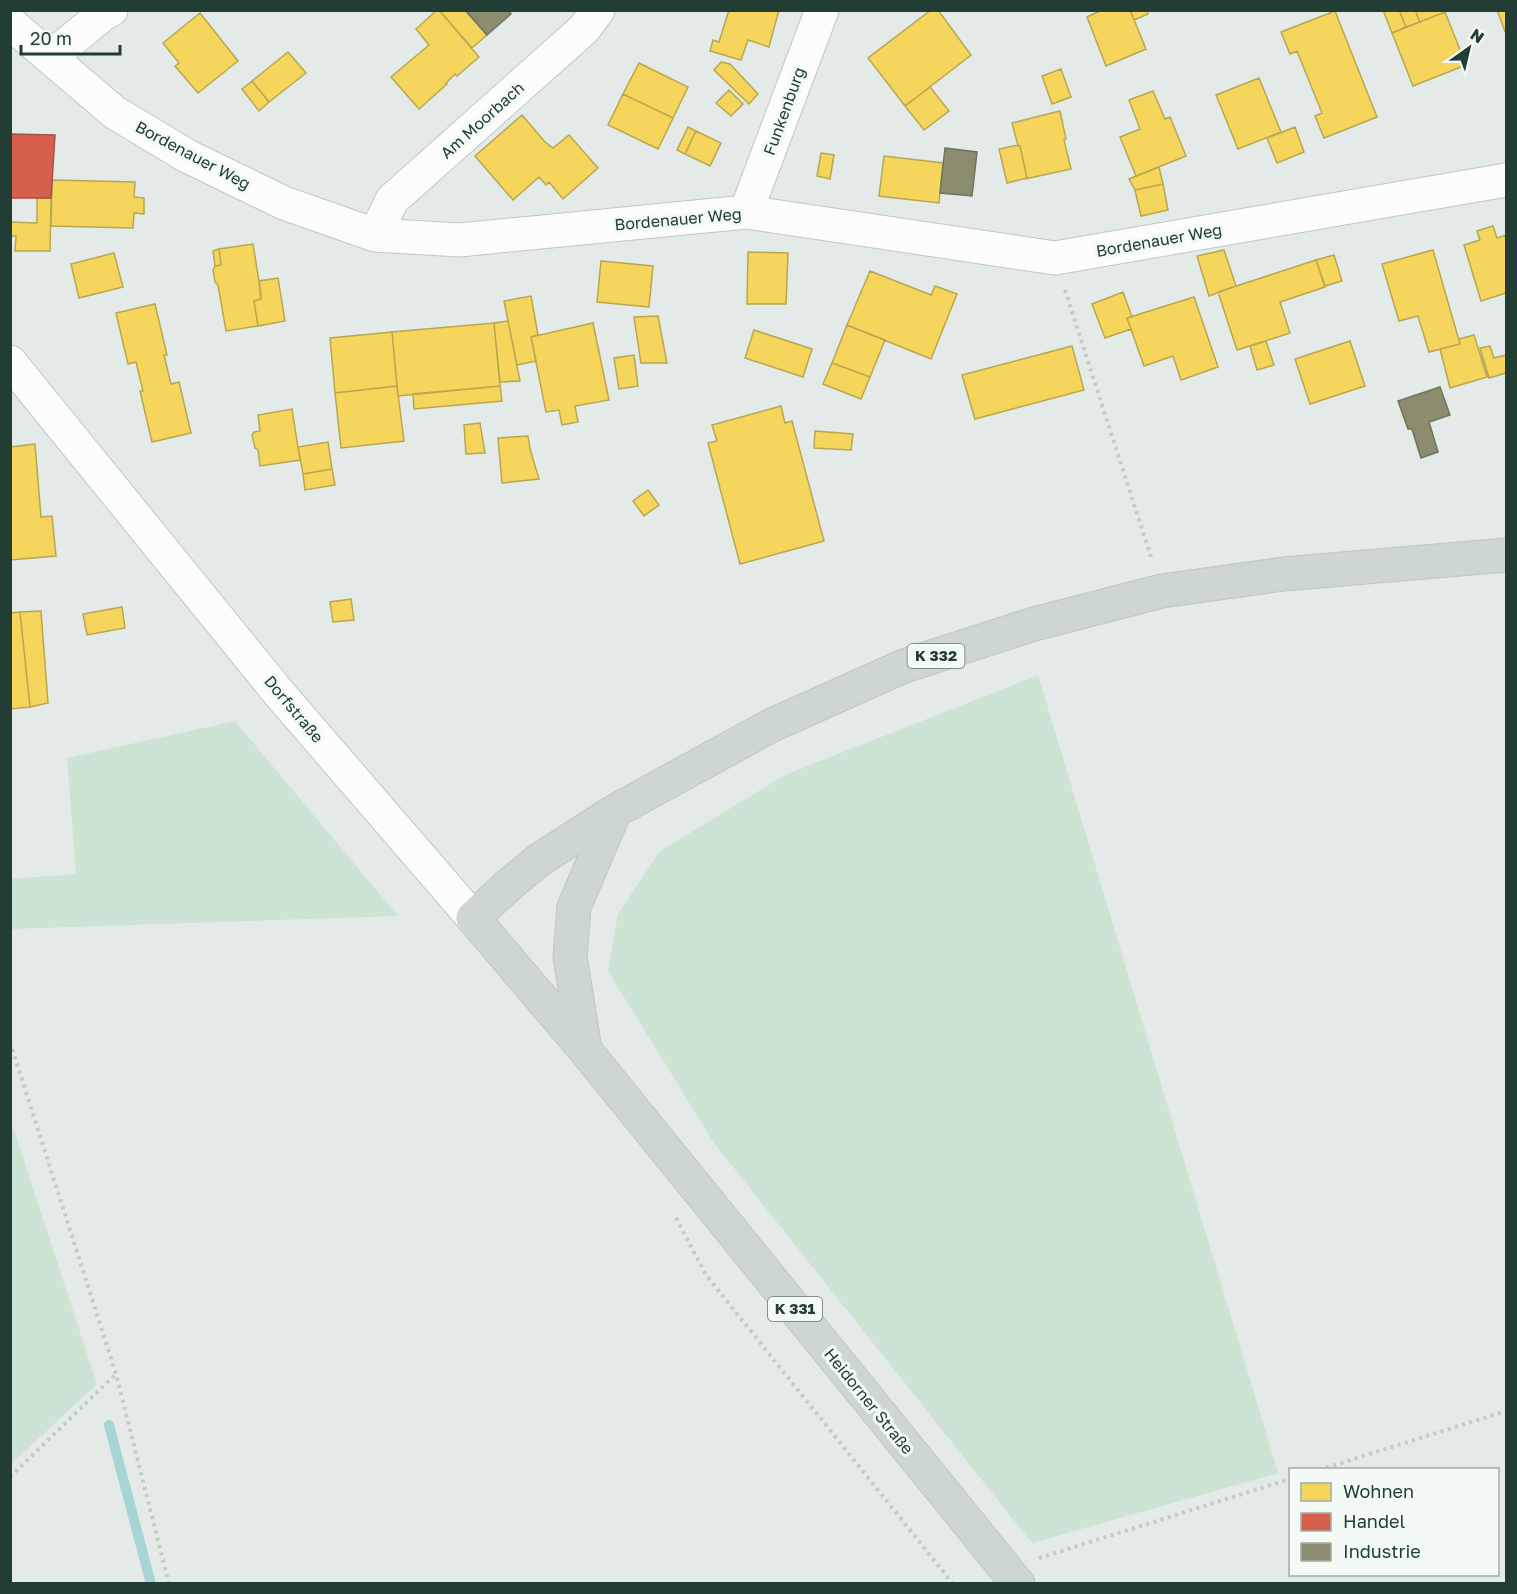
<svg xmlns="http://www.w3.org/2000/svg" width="1517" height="1594" viewBox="0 0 1517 1594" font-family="'Golos Text',sans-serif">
<rect width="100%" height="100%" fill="#e4eae7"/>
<path fill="#cde3d3" d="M1038,675L1278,1473L1032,1543L714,1143L608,971L618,914L659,852L785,775Z
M235,721L398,916L11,929V879L76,874L67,758Z
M11,1121L97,1384L11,1464H10Z"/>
<path fill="#f6d55c" stroke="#b6a750" stroke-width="1.5" d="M437,10H439L479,57L457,76L455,74L446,83L447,84L419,109L391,77L429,45L416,29Z
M439,10H465L487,35L472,48Z
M729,10H779L769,47L748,40L741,60L710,51L713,40L719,42Z
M931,10H938L971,55L905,106L868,58Z
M1102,10H1130L1146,49L1106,66L1087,17Z
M1130,10H1147L1148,14L1134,20Z
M1383,10H1399L1406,27L1392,33Z
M1399,10H1415L1420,22L1406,27Z
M1415,10H1445V12L1420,22Z
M1497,10H1506V34Z
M1335,11L1377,117L1324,138L1315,116L1322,113L1297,51L1290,54L1281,32Z
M1445,12L1466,65L1413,86L1392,33Z
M200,13L238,61L198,93L175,66L179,63L163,43Z
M288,52L306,73L269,102L252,81Z
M721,62L730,64L758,94L749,104L714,70Z
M639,63L688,87L673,118L623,94Z
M1061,69L1071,97L1052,104L1042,76Z
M1259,78L1281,132L1238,149L1216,95Z
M252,81L269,102L259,111L242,89Z
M930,87L949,111L924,130L905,106Z
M729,90L743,104L731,116L716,103Z
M1153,91L1165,119L1170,117L1186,156L1136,176L1120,137L1140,129L1129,100Z
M623,94L673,118L658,149L608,125Z
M1060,111L1066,139L1064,140L1071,169L1025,179L1027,178L1020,146H1018L1012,123Z
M522,115L545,142L553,148L569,135L598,168L563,199L549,182L546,185L539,177L513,200L475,156Z
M688,127L696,131L685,154L677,150Z
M1295,127L1304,152L1277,163L1267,138Z
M696,131L721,143L710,166L685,154Z
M1018,145L1020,146L1027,178L1007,183L999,149Z
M821,153L834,155L830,179L817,176Z
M884,156L943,163L939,203L879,196Z
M1159,167L1163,184L1135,190L1129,179Z
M53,180L135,182L134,197L144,198V214L134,213L133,228L51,226L52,181Z
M1163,184L1168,210L1141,216L1135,190Z
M37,198H51L50,251H15L16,236H10V222L37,223Z
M1493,226L1497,238L1506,235V293L1481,301L1464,245L1480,240L1477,231Z
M253,244L261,294H260L261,299L254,301L258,326L226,331L218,285L215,282L213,270L215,266L221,265L219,249Z
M219,249L221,265L215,266L213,251Z
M1224,250L1236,286L1209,296L1197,256Z
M1433,250L1460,344L1429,352L1418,316L1399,321L1382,264Z
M748,252L788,253L786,304H747Z
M114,253L123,287L79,298L71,264Z
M1334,255L1342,281L1325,286L1316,260Z
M1316,260L1325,287L1280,302L1290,333L1237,350L1218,292Z
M601,261L653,266L649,307L597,302Z
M870,271L931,295L935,286L957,294L931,359L847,325Z
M278,278L285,321L258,326L254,301L261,299L259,281Z
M1123,292L1132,317L1127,318L1131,329L1105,338L1092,304Z
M531,296L538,335L531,337L536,361L517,365L504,301Z
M1194,297L1218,367L1181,380L1173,356L1144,366L1127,318Z
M155,304L167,355H164L171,384L179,382L191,433L152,442L140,391H143L136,362L128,364L116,313Z
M658,316L667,363H641L634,317Z
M508,321L520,381L500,382L494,323Z
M494,323L500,386L398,396L392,332Z
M593,323L609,400L575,406L578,422L562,425L559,410L546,412L531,337Z
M847,325L885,340L870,377L832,363Z
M754,330L812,349L803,377L745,358Z
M392,332L397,386L335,393L330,338Z
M1474,335L1487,377L1450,388L1440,349L1460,344L1459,339Z
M1266,341L1274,365L1257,370L1250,346Z
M1350,341L1365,386L1310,404L1295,359Z
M1072,346L1084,390L975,419L962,375Z
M1490,346L1494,358L1506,355V373L1489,378L1480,348Z
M634,355L638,386L619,389L614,358Z
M832,363L870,377L861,399L823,384Z
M397,386L404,441L341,448L335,393Z
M500,386L502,401L414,409L413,394Z
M781,406L785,423L792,421L824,541L740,564L708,443L717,441L712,425Z
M292,409L300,460L260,466L258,450L255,448L252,435L254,432L260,431L258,415Z
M480,423L485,453L466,454L464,425Z
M815,431L853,434L851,450L814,448Z
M528,436L530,449L539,479L502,483L498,438Z
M328,442L332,469L303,474L298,447Z
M35,444L41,517L52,516L56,556L10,560V447Z
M332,469L335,485L305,490L303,474Z
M648,490L659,505L644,516L633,501Z
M351,599L354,620L333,622L330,602Z
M122,607L125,628L87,635L83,614Z
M41,611L48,703L30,707L20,612Z
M20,612L30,707L10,709V613Z"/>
<path fill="#d6604d" stroke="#a05646" stroke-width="1.5" d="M10,134L55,135L51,198H10Z"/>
<path fill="#8c8c6e" stroke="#6c745d" stroke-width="1.5" d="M465,10H508L511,14L487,35Z
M945,148L977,152L972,196L940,193Z
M1440,387L1450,415L1429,422L1438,452L1421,458L1412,429H1408L1398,401Z"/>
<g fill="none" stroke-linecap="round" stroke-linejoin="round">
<path stroke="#a6d4d7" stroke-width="10" d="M109,1425L151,1584"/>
<g stroke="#c1c7c4" stroke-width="35">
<path id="minor" d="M10,23L114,112L187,156L284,203L375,235L459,240L746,212L1055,258L1506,180
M51,57L107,11L111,10
M746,212L822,10
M375,235L392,200L584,29L598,10
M10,362L278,692L473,918"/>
</g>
<g stroke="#bdc6c2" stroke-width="35">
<path id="major" d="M585,1049L570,957L574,907L615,811
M1018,1584L585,1050L473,918L510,884L539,860L615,811L770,726L904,666L1034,624L1162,591L1284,574L1506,555"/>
</g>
<path stroke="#c1cac5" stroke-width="4" stroke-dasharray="3 4.5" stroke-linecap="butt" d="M1065,290L1152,560
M10,1042L116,1374L169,1584
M676,1218L706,1275L953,1584
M1319,1470L1506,1411
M10,1477L116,1374
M1039,1558L1290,1479"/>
<use href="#minor" stroke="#fbfcfb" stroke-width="33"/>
<use href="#major" stroke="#cdd6d3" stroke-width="33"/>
</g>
<g text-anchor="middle" stroke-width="6" stroke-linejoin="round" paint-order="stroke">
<g fill="#f3f9f5" stroke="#61756e" stroke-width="1.5">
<rect x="907.5" y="644" width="57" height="24" rx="4.5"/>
<rect x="768" y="1297" width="54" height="24" rx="4.5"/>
</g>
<g font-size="15" font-weight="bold" fill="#223d34">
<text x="936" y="661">K 332</text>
<text x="795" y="1314">K 331</text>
</g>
<g font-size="16" fill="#223d34" stroke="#f3f9f5">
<text transform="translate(784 111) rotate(-70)" y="6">Funkenburg</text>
<text transform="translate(482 120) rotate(-42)" y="6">Am Moorbach</text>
<text transform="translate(193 155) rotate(28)" y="6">Bordenauer Weg</text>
<text transform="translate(678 219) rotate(-5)" y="6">Bordenauer Weg</text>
<text transform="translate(1159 240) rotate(-10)" y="6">Bordenauer Weg</text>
<text transform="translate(294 709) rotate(50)" y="6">Dorfstraße</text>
<text transform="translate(869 1401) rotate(51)" y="6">Heidorner Straße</text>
</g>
</g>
<rect width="1517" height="1594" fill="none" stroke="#223d34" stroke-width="24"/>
<rect x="1289" y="1468" width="210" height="108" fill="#f3f9f5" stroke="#9faea8" stroke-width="1.5"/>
<rect x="1301" y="1483" width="30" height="18" fill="#f6d55c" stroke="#9faea8" stroke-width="1.5"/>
<text x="1343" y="1498" font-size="18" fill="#223d34">Wohnen</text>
<rect x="1301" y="1513" width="30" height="18" fill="#d6604d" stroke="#9faea8" stroke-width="1.5"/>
<text x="1343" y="1528" font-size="18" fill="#223d34">Handel</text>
<rect x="1301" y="1543" width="30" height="18" fill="#8c8c6e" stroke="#9faea8" stroke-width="1.5"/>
<text x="1343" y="1558" font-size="18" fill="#223d34">Industrie</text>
<g transform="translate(1469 48) rotate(34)" stroke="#f3f9f5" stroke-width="4.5" paint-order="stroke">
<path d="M0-4.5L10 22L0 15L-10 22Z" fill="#223d34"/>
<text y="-9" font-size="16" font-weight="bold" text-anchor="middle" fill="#223d34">N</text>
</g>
<path d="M21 45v9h99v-9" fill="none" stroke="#223d34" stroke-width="3"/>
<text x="30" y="45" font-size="18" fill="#223d34" stroke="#f3f9f5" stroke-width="4.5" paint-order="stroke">20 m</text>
</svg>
